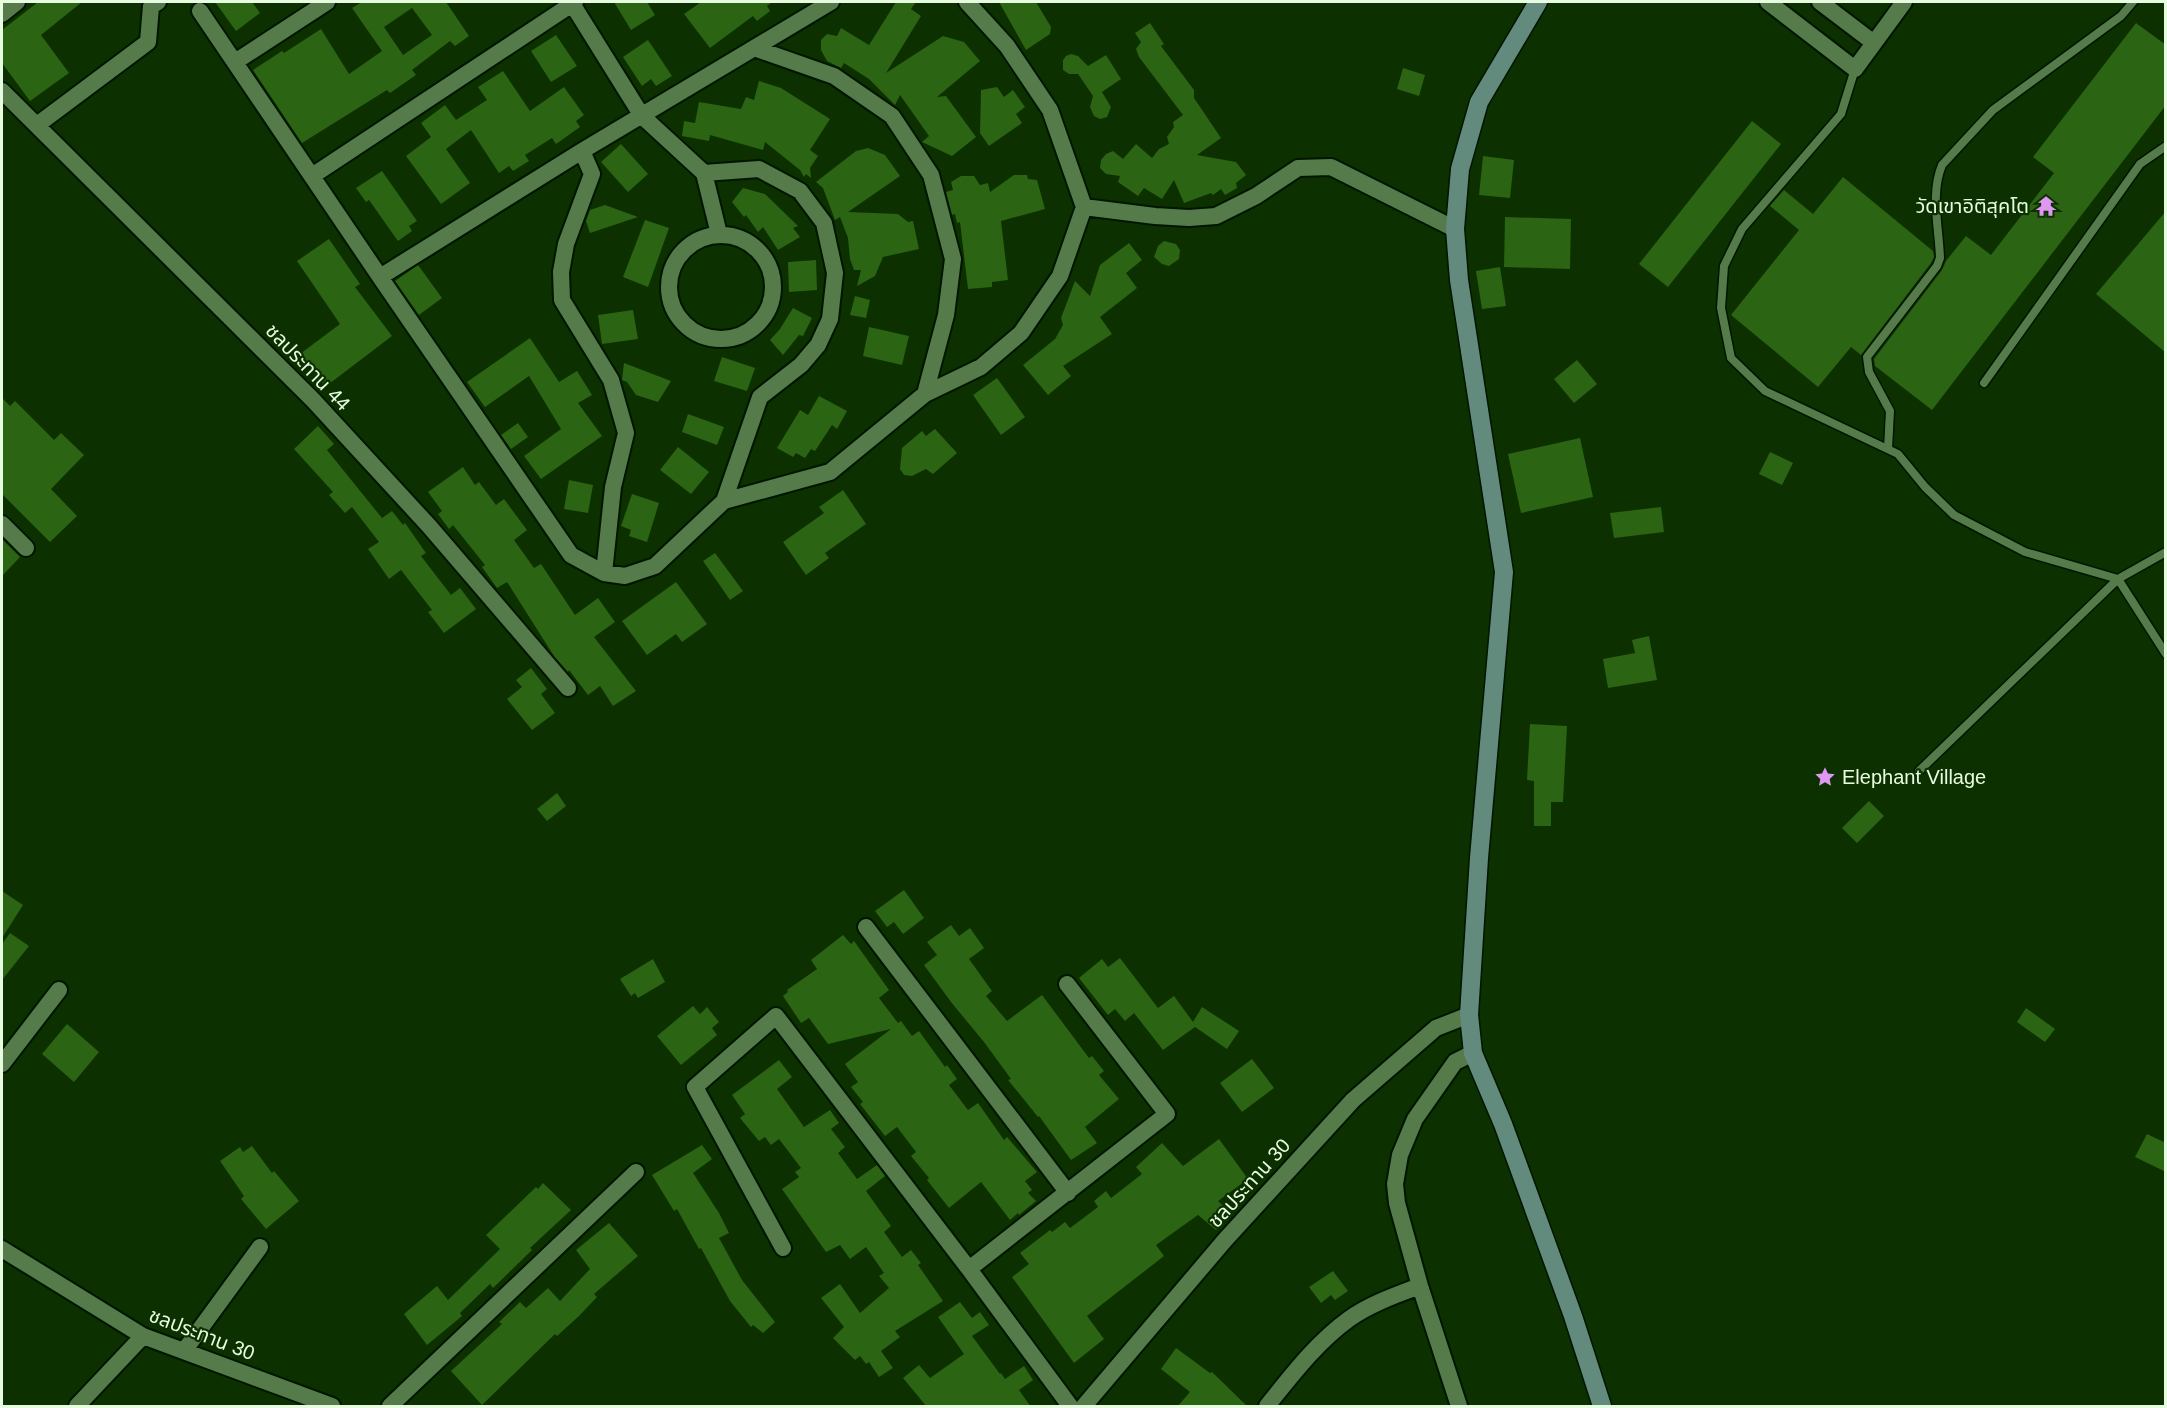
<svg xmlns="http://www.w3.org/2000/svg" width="2167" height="1408" viewBox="0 0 2167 1408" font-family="Helvetica,'Noto Sans Thai',sans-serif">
<rect width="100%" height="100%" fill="#0d3000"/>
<path fill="#2b6412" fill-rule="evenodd" d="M38,2H82L41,35L69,73L30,101L2,63V30Z
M215,2H252L260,13L236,31Z
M362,2H446L469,36L455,46L450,41L412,70L416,75L390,93L387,90L302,143L253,70L282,51L284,53L321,29L349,74L382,51L352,8ZM412,8L432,35L403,55L384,27Z
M614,2H647L655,15L631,30Z
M701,2H772L767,6L770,11L757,21L753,16L710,48L684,14Z
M896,2H916L911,9L921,16L886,73L943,36L964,42L980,61L937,97L946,96L976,137L952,156L922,142L929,136L900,95L895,105L869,79L844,63L841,68L827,61L821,50V40L827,34L837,36L841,28L869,45Z
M999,2H1036L1051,27L1050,34L1026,50Z
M1150,23L1164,44L1161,46L1194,90V98L1221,138L1197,155L1236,162L1246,175L1236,183L1237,188L1225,195L1221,189L1213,195L1211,193L1184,203L1174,180L1162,199L1144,188L1138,196L1118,182L1120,176L1106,174L1100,168L1101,160L1106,154L1113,151L1123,159L1136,144L1152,158L1159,149L1169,144L1167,137L1174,127L1173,122L1183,115L1139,57L1136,49L1141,42L1135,33Z
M2136,23L2166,45V105L1932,410L1875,366L1874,359L1942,270L1946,261L1966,236L1991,255L2054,173L2033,157Z
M556,35L577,66L551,82L531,51Z
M648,40L672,76L656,86L651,79L642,86L623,57Z
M1071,54L1078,56L1088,66L1106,55L1121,79L1102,92L1111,107L1107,117L1100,119L1094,116L1090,107L1093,96L1078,74H1069L1063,70V60L1066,56Z
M1403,68L1425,75L1419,96L1397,89Z
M503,71L530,111L564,87L584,115L576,121L580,127L556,144L552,138L525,155L529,161L513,171L509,166L499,173L471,130L446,149L470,183L441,204L406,156L431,137L421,123L445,105L456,120L487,100L478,87Z
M759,81L781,88L830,119L810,150L818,156L810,168L811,178L806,174L804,177L800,170L765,142L763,150L710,135L709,141L682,136L684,121L695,123L699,102L741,109L746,97L754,100Z
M997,87L1004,97L1013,90L1025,107L1016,114L1022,123L989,146L980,133L981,90Z
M1752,121L1781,144L1668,287L1639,264Z
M621,144L648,174L628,192L601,162Z
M868,148L885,155L900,176L848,212L898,214L908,222L913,221L919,249L883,257L875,276L857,286L861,270H854L850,259L848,238L840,217L835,220L823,188L816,182L856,151Z
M1483,156L1514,160L1510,198L1479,195Z
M382,171L417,221L409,226L412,231L398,241L369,200L366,202L356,188Z
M1014,175H1027L1028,179L1037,180L1045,209L1001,221L1008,280L992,282V287L968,289L960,222L957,223L955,214L952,215L946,192L953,190L951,182L961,176H974L980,185L988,183L990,192Z
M1843,177L1933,251L1934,257L1931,263L1861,355L1851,347L1818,387L1731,315L1799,230L1770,206L1784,190L1813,214Z
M743,188L765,194L798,226L793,228L800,237L778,250L763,227L758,232L746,215L744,217L732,202Z
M605,205L638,217L590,233L586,221L590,210Z
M2166,211V353L2096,294Z
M1505,217L1571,219L1570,269L1504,267Z
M645,220L669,228L648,287L623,277Z
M329,239L360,284L355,287L392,336L325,387L300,354L340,324L297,261Z
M1164,241L1176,244L1180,250L1179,259L1169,266L1162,264L1154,257L1158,246Z
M1129,243L1142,260L1126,273L1137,288L1100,317L1112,334L1063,366L1071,376L1048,395L1023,365L1055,339L1063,325L1061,318L1075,281L1090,296L1100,265Z
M816,260L817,290L789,292L788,262Z
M418,265L442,298L419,315L395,281Z
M1500,267L1506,306L1482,309L1476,271Z
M855,296L870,300L866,318L850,315Z
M793,308L812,318L803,336L799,335L783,355L770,340L780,329Z
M633,310L638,339L602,344L598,315Z
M869,327L909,336L902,365L863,356Z
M530,338L559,382L577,371L592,395L578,403L602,436L541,479L524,456L561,429L529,376L485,407L467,382Z
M722,357L755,368L747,391L714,381Z
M1577,360L1597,384L1574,403L1554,379Z
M624,363L671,381L658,402L636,395L627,382L622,380Z
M997,378L1025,417L1001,435L973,395Z
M819,396L847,411L837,429L832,425L815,451L811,449L805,458L796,453L793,457L777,448L800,410L808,415Z
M2,398L10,406L15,401L54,440L61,433L84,455L51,489L77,516L50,542L2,494Z
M688,414L724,427L717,445L682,432Z
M518,423L528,437L511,449L501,435Z
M318,426L334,444L327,450L382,518L392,511L403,525L405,523L426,553L421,556L451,595L460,588L476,609L444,633L428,612L432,610L401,570L389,579L368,549L379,542L352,507L345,513L329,495L333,492L294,449Z
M935,429L957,453L933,474L926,469L912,476L904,475L900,469L902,448L922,431L926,436Z
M1580,438L1593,497L1521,513L1508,454Z
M678,447L709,472L691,494L660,470Z
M1770,452L1793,463L1782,485L1759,474Z
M463,467L475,485L479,482L496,505L504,499L527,530L514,540L534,568L541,564L575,615L598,598L615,622L594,637L636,691L613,706L600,686L588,695L569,670L568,672L554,656L507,582L497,588L482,567L485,565L453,525L449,529L438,514L442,511L428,492Z
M569,480L593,485L588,513L564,509Z
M843,490L866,524L825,553L829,558L806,575L783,542L824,513L819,507Z
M632,494L659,503L647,542L629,536L631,530L621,526Z
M1661,507L1664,532L1614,538L1610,513Z
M2,539L20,557L2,576Z
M715,553L743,591L730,600L703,561Z
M676,582L707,624L682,642L676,634L647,655L622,621Z
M1649,636L1657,680L1608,688L1603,659L1635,653L1632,640Z
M531,668L547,689L541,694L555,713L532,730L507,699L522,687L516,680Z
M1530,724L1567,726L1563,802H1551V826H1534V781L1527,780Z
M557,793L566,806L547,821L537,809Z
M1869,801L1884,816L1857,843L1842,828Z
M904,890L924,918L903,934L894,922L887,927L875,911Z
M2,891L23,905L2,938Z
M951,925L959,936L970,928L984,948L969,959L992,991L986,996L1007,1021L1042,995L1089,1058L1092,1056L1104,1071L1099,1075L1119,1099L1085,1127L1097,1143L1071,1160L1039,1116L1038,1117L1008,1080L1011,1079L984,1042L951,1002L924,965L937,955L927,942Z
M10,933L29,946L2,980V944Z
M843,935L851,944L854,941L889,990L879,998L898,1023L901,1021L912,1036L919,1031L945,1067L947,1065L957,1079L949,1085L968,1110L978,1103L1004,1140L1007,1137L1037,1172L1025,1181L1032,1190L1028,1193L1036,1201L1019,1215L1018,1213L1010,1220L981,1182L949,1208L927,1180L929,1178L911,1156L916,1152L897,1127L885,1136L860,1104L863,1102L851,1087L858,1082L845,1064L891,1029L828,1044L809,1018L801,1023L783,996L788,992L787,990L817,969L811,960Z
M1120,958L1158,1008L1174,996L1193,1022L1202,1007L1239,1031L1227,1049L1195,1027L1163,1050L1134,1013L1125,1021L1115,1009L1108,1015L1079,978L1102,959L1108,967Z
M653,959L665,982L638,998L635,993L631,996L620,979Z
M693,1006L700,1014L707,1007L719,1022L712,1028L717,1035L681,1065L657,1036Z
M2026,1008L2055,1029L2045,1042L2017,1022Z
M67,1024L99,1052L74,1082L42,1054Z
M1252,1059L1274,1088L1242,1112L1220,1083Z
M779,1060L792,1077L777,1089L804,1127L830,1110L839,1123L831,1129L845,1147L838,1153L857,1179L877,1165L885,1176L866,1191L891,1226L884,1232L902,1257L911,1250L921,1263L918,1265L943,1301L895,1331L900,1337L881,1351L893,1368L879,1377L869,1362L866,1364L860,1356L855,1360L833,1338L844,1327L821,1298L840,1284L860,1313L889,1288L879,1276L884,1273L866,1247L850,1259L840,1245L826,1252L782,1189L799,1177L795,1172L801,1168L779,1139L771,1145L765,1137L759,1141L740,1118L745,1114L732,1095Z
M2147,1134L2166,1143V1172L2135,1157Z
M1219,1139L1248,1179L1218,1201L1231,1213L1216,1230L1198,1215L1156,1245L1164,1256L1087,1316L1104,1339L1074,1363L1012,1277L1029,1264L1020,1253L1050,1230L1052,1232L1065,1222L1070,1228L1098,1207L1094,1201L1106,1191L1111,1198L1142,1174L1136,1167L1162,1143L1183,1166Z
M702,1145L712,1159L693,1173L719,1213L729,1233L719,1238L742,1280L775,1322L763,1333L753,1325L751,1327L730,1301L701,1248L699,1249L677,1209L674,1211L652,1175Z
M252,1146L272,1173L274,1171L299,1201L266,1229L241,1199L244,1196L220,1161L240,1147L243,1152Z
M543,1183L571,1210L530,1248L532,1250L493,1288L490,1284L460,1313L462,1316L427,1345L404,1314L437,1286L448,1300L500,1249L486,1235L536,1187L538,1189Z
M609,1223L638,1256L594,1294L597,1297L579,1316L557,1336L555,1334L482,1405L451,1371L502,1324L499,1322L520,1302L526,1308L548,1288L560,1301L590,1269L576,1250Z
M1333,1271L1348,1291L1335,1300L1331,1295L1321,1303L1309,1287Z
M960,1302L972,1318L980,1312L989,1325L972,1336L1000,1374L1001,1373L1005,1379L1024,1366L1033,1380L1019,1390L1031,1407H927L903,1378L919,1365L930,1378L964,1354L938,1317Z
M1176,1348L1210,1373L1212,1372L1248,1407H1177L1190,1392L1161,1369Z"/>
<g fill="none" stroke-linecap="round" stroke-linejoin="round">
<g stroke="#001600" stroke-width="11">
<path id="lane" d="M1855,69L1841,114L1742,229L1724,266L1721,308L1731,358L1765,391L1898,454L1925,487L1954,515L2025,552L2118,579L2166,654
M1984,383L2140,164L2166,146
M1888,449L1890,411L1869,372L1867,357L1937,266L1940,258C1939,227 1930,194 1942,165L1993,110L2121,16L2133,2
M1919,771L2118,579L2166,552"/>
</g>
<g stroke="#001600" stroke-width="20">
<path id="street" d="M571,2L642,116L704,173L719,234
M1768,2L1855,69L1904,2
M1820,2L1874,43
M200,11L380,277L571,555L604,573L625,576L655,566L724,501L830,472L925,394L981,367L1021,333L1060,276L1084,207L1050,110L1007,46L967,2
M2,14L17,2
M754,48L834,76L892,116L931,175L953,259L946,315L925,394
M235,62L327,2
M2,91L313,400L429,526L568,688
M37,125L148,42L151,6L158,2
M582,151L592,174L566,244L561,272L562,300L611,380L626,433L613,487L604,573
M704,173L759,169L800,191L824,223L835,273L830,319L818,345L801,365L760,397L724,501
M312,176L575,2
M1084,207L1155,216L1189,218L1216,216L1256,196L1298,168L1331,167L1455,229
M669 287a52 52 0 1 1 104 0a52 52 0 1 1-104 0Z
M380,277L582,151L831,2
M2,524L26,548
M866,927L1068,1193
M2,1064L59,990
M783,1248L695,1087L776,1016L969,1269L1070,1406
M2,1249L143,1336L332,1406
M969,1269L1167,1114L1067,984
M184,1351L260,1247
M77,1406L143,1336
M390,1406L636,1172
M1084,1406L1225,1240L1353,1100L1436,1028L1469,1015
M1267,1406C1292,1375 1316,1343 1349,1319C1370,1304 1396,1295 1420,1286
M1459,1406L1420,1286L1397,1203L1395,1184L1400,1155L1415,1119L1455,1062L1473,1053"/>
</g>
<g stroke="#001600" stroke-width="21">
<path id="secondary" d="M1538,2L1479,102L1460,169L1455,229L1459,280L1504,572L1479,858L1469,1015L1473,1053L1503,1124L1573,1316L1602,1406"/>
</g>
<use href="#lane" stroke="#567b4a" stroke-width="8"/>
<use href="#street" stroke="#567b4a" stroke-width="16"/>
<use href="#secondary" stroke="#628a7d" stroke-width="18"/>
</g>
<defs>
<g id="temple-bare" transform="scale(1.62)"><path d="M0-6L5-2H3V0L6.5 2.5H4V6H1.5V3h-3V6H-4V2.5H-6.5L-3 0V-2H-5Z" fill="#de98f2" stroke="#0d3000" stroke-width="2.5" paint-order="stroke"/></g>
<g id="sight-bare" transform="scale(1.62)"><path d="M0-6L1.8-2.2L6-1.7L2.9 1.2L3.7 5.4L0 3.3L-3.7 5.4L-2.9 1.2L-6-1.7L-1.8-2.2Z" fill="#de98f2" stroke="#0d3000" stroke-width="2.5" paint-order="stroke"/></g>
</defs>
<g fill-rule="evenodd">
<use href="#temple-bare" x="2046" y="206"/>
<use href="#sight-bare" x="1825" y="777"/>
</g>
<g text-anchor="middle" stroke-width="4.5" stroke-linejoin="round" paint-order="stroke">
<g font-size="20" fill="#e6fbe0" stroke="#0d3000" text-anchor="end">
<text x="2029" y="213">วัดเขาอิติสุคโต</text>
<text x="1842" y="784" text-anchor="start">Elephant Village</text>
</g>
<g font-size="20" fill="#e6fbe0" stroke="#0d3000">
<text transform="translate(308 367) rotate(46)" y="7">ชลประทาน 44</text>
<text transform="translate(1249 1183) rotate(-48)" y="7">ชลประทาน 30</text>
<text transform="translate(202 1334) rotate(21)" y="7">ชลประทาน 30</text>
</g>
</g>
<rect width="2167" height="1408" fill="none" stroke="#e6fbe0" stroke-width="6"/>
</svg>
